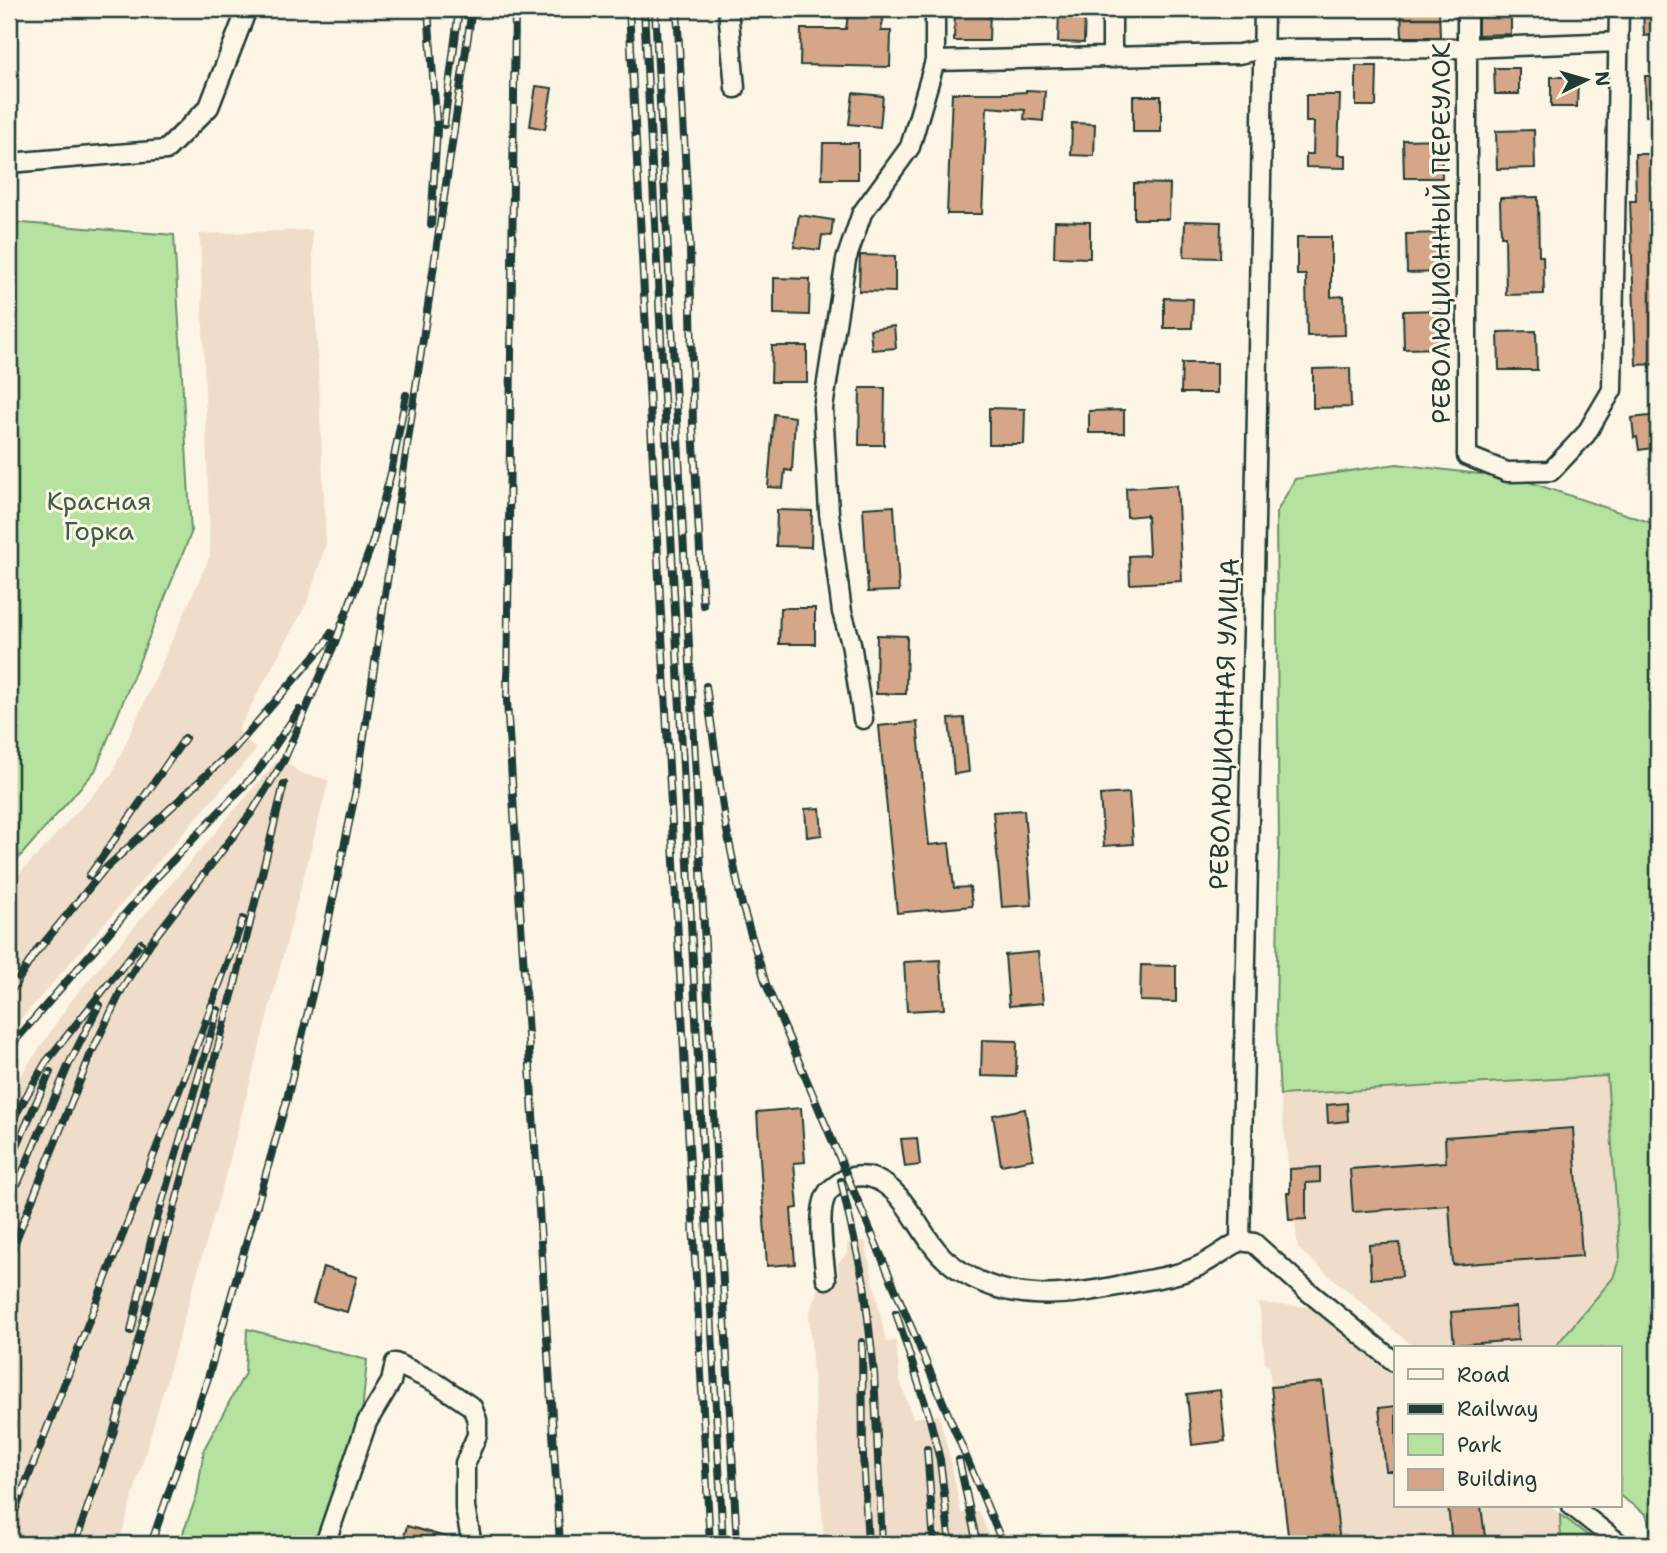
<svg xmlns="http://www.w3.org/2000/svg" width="1667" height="1553" viewBox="0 0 1667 1553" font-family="'Shantell Sans',sans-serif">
<rect width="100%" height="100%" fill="#fcf5e5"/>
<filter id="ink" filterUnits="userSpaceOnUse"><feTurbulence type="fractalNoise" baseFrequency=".0143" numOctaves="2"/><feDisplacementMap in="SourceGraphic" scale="14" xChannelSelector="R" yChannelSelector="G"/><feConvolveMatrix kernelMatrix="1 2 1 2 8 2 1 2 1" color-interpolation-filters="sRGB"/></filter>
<g filter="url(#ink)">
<path fill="#f0ddc9" d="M312,230L326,544L308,601L238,730L256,750L9,1033V885L112,774L210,556L200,234Z
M280,757L300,773L329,780L226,1174L119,1544H9V1093L74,997Z
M1607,1076L1620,1257L1613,1278L1554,1348H1415L1298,1249L1280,1095Z
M865,1241L886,1342L896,1341L900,1381L913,1418L939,1415L951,1462L961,1513L979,1511L993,1544H824L809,1314L819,1284L826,1279L839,1278L838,1263L847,1253V1243Z
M1259,1303L1309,1307L1396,1379V1506H1550L1560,1514L1561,1544H1289L1269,1367L1265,1363Z"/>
<path fill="#b6e2a0" stroke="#6a906a" stroke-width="2" d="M9,222L174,235L191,533L95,771L9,869Z
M1397,464L1520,479L1658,525V1540L1654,1537L1646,1514L1620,1496V1348H1554L1613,1278L1620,1257L1607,1076L1280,1095L1276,1020L1279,848L1276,513L1295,479Z
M247,1329L367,1360L361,1423L315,1544H179L197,1495L204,1449L245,1373Z
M1560,1514L1599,1544H1561Z"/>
<path fill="#d5a687" stroke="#1f3d34" stroke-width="2" d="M849,9H885L881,31H891L890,67L800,65L801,29H846Z
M955,9H990L989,41H954Z
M1059,9H1085L1084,43L1058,42Z
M1401,9H1439L1440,37H1402Z
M1478,9H1511V34L1478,35Z
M1643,9H1658V35L1644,36Z
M1356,66H1377L1376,106H1356Z
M1494,68H1519V94H1495Z
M1645,76H1658V116H1646Z
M1551,77H1578L1577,107H1551Z
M536,86L552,88L545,129L530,126Z
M1026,90L1045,91L1043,121L1024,119L1025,110L987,107L982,214H947L952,93H1009L1026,92Z
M853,93L883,96L880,127L849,124Z
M1306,95H1340L1338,155H1346V168L1306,167V154H1313L1314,122H1306Z
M1133,96H1161V132H1133Z
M1072,123L1095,124L1094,156L1071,155Z
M1534,130L1535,168L1497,169L1496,131Z
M1441,139L1442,178H1404L1403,140Z
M823,143H858V179H822Z
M1635,154H1658V364L1636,365L1630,201H1636Z
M1134,183L1170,184L1169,219H1134Z
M1538,197L1539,256H1543L1544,294L1506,295L1505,236H1501L1500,198Z
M799,215L833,220L831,236L822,235L820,250L794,247Z
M1055,221L1090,222V258L1054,257Z
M1185,221L1221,222L1220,258L1184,257Z
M1444,233L1445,272L1407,273L1406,234Z
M1297,237H1331V297L1344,296L1345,335L1307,336L1306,275H1297Z
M860,255L895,256V292L859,291Z
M774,278L810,279L809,315L774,314Z
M1164,298L1193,299L1192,328H1164Z
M1441,310L1442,348L1404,349L1403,311Z
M894,326L896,348L872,350L870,329Z
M1536,331L1537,370H1499L1498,332Z
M772,346H807V382H771Z
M1182,363H1217V393H1181Z
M1350,368L1351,407L1313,408V369Z
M860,388H885L884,445H859Z
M989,408L1025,409L1024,444H989Z
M1124,410V433H1089V411Z
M774,414L795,417L792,471L785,470L783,488L768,487Z
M1658,415V447L1639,450L1637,437L1634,438L1632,418Z
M1177,485L1182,581L1130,584L1129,556L1149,555L1147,515L1127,517L1126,488Z
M894,506L899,591L868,592L863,508Z
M777,510L812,511L811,547L776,546Z
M780,608H815V644H779Z
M877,635L907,636L906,694H876Z
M964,718L969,772L954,774L949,719Z
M917,722L929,845L949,843L954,888L970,887L972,906L897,913L879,726Z
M1129,793L1133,844L1104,846L1100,795Z
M820,808L822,835L807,837L805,809Z
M1024,810L1032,905L1002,907L993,812Z
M1038,952L1043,1003L1009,1006L1005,955Z
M940,960L944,1009L907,1011L904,962Z
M1141,965L1176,966V1002L1140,1001Z
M982,1040L1017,1041L1016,1077L981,1076Z
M1347,1103L1348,1121L1328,1123L1327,1105Z
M801,1108L805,1162L794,1163L798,1208L791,1209L795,1264L767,1266L757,1112Z
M1025,1109L1033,1159L1001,1165L993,1115Z
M1573,1128L1582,1256L1453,1265L1449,1205L1353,1212L1350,1169L1446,1162L1445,1137Z
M917,1138L920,1165L905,1167L901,1139Z
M1320,1167V1182L1306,1183V1219L1289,1220L1287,1193H1290V1169Z
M1400,1243L1402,1276L1371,1279L1369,1245Z
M323,1267L357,1277L347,1312L313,1303Z
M1516,1307L1518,1340L1454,1345L1451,1312Z
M1322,1382L1340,1544H1289L1271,1387Z
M1220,1390L1225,1441L1192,1445L1187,1394Z
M1396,1406V1471H1386L1379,1408Z
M1448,1506H1481L1486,1544H1452Z
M407,1526L456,1540L455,1544H402Z"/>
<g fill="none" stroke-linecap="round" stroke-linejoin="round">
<g stroke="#1f3d34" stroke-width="23">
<path id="minor" d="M728,9L735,88
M1467,9V456L1507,472L1551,471L1586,434L1612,390L1619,9
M1112,58V9
M935,61L1239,54L1263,49L1467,48L1619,42
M9,163L166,150L209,107L247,9
M863,719L851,643L842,612L829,513L823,408L846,260L862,213L910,147L935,61V9
M1240,1241C1248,830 1259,420 1264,9
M1240,1241L1254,1243L1304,1288L1396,1363
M826,1279C824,1258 815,1207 829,1191C832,1188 838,1184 842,1181C849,1176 864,1175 872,1178C906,1188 921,1239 946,1260C1002,1308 1071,1296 1137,1282C1158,1278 1180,1275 1199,1266C1213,1259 1226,1249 1240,1241
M1572,1506L1620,1544
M325,1544L367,1422L391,1382L395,1363L435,1382L472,1407L477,1420V1435L465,1463V1508L472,1544"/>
</g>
<use href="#minor" stroke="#fcf5e5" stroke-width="18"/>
<g stroke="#1f3d34" stroke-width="8">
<path id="rail" d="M428,9L437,130L431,225
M515,9L507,701L560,1544
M629,9L710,1544
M644,9L723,1544
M655,9L737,1544
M677,9L690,247L693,427L703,605
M444,125L459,9
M706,686L725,821L742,905L766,984L1003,1544
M89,876L185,738
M34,955L103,871L234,749L326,643L331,633
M9,994L39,947
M9,1048L157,877L258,771L299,710
M9,1126L46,1062L141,943
M9,1163L50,1072
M841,1181L864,1283L874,1372L882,1544
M18,1183L69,1064L99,1005
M9,1257L90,1056L122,989L151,942L252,812L284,760L334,645L372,544L391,473L406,395
M896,1313L929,1416L940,1460L950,1544
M131,1331L152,1236L218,1010
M862,1342L863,1455L868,1544
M927,1449L934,1544
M959,1460L977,1544
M9,1526L203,1029L243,919
M75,1544L113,1434L234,988L284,784
M151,1544L208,1378L286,1103L318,970L356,790L472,9"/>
</g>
<use href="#rail" stroke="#fcf5e5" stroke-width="5" stroke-dasharray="16" stroke-linecap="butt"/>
</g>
</g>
<g text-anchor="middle" stroke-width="6" stroke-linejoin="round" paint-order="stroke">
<g font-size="26" fill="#1f3d34" stroke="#fcf5e5">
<text transform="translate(1441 233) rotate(-90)" y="9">РЕВОЛЮЦИОННЫЙ ПЕРЕУЛОК</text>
<text transform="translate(1224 724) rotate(-88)" y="9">РЕВОЛЮЦИОННАЯ УЛИЦА</text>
</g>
<g font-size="26" fill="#3d5e4a" stroke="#fcf5e5">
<text x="99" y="510">Красная<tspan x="99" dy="30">Горка</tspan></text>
</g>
</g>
<rect width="1667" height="1553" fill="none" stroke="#fcf5e5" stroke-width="35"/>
<rect x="18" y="18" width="1632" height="1518" fill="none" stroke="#1f3d34" stroke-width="2.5" filter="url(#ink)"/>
<rect x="1394" y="1346" width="228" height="161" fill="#fcf5e5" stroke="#a4ab9e" stroke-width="2"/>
<rect x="1408" y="1369" width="35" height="10" fill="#fcf5e5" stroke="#a4ab9e" stroke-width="2"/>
<text x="1457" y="1382" font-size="21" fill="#1f3d34">Road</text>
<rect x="1408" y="1404" width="35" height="10" fill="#1f3d34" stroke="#a4ab9e" stroke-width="2"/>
<text x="1457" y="1416" font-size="21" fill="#1f3d34">Railway</text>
<rect x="1408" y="1434" width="35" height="21" fill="#b6e2a0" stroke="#a4ab9e" stroke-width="2"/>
<text x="1457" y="1452" font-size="21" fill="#1f3d34">Park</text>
<rect x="1408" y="1469" width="35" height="21" fill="#d5a687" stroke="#a4ab9e" stroke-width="2"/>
<text x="1457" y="1486" font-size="21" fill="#1f3d34">Building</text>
<g transform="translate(1586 80) rotate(85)" stroke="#fcf5e5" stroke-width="5" paint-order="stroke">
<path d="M0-5L12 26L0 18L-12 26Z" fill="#1f3d34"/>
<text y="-10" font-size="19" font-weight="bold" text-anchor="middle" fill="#1f3d34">N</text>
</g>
</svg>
